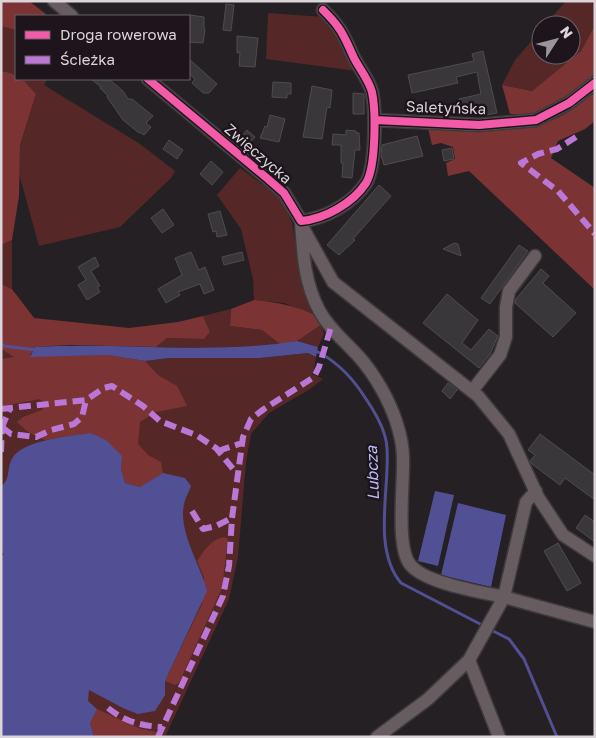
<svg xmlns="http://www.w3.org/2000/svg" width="596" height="738" viewBox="0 0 596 738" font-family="'Golos Text',sans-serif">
<rect width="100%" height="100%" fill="#252024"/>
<path fill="#552827" d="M566,1H595V25L581,51L532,91L502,85L515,60L541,30V55H571V25H545Z
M268,13L324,17L334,29L357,71L266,59Z
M1,26L16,30V76L11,73L1,71Z
M20,79H47L44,85L140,144L175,171L171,178L120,227L39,246L19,174L20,145L36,94Z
M240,168L282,199L292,223L298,262L312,314L284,303L254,300L253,279L241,229L217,195Z
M12,240V289L1,284V245Z
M231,309L230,326L262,330L280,344C239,349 198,348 156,347L167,338L204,339L210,332L203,316Z
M321,325L324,334L318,347L297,341Z
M1,349L15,357L108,355L145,361L169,358H260L308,353L316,357L314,369L312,374L323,379L310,389L269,413L251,434L246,462L238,557L229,599L165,737H1Z"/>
<path fill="#7c3334" d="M1,1H29L46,14L45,16H16V30L1,26Z
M595,25V74L558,103L533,115L510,114L502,85L532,91L581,51Z
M1,71L11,73L16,76V79L24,81L36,94L20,145L19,196L12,240L1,245Z
M595,93V121L585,129L558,141L551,158L595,188V290L469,171L448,176L446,163L455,159L453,147L441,143L432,145L428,128C472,131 518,135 559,117C572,111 583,100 595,93Z
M1,284L12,289L34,318L129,328L178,322L203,316L210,332L204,339L167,338L156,347L70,345L35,347L30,356L108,355L145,361L158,375L177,386L187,406L156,412L140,422L138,444L148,455L161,462L163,473L140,487L125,483L121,469L122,456L90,433L45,440L28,432L17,422L23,417L42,410L45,404L40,399L3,406L1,405V359L14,357L1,349Z
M254,300C276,302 297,306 317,316L321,325L297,341L280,344L262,330L230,326L231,309Z
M224,537L228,539L222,588L179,683L175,685L165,681L202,604L204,577L197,561C205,550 210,540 224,537Z
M97,709L141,729L157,732L155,737H94L90,723Z"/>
<path fill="#525094" d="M297,341L318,347L316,357L308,353L260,358H169L145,361L108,355L30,357L35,347C122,342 210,355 297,341Z
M90,433L106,440L122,456L121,469L125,483L140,487L163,473L185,478L191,486C189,492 185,498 184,504C178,533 201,565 207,591L165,681V695L155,711L138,714L123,708L89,690L88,701L97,709L90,723L94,737H1V557L4,554L1,552V484L3,485C11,476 6,468 13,457C24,440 71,436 90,433Z
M435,491L454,495L438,566L418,561Z
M458,503L506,515L491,587L441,575Z"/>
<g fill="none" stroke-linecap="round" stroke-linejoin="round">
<path stroke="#525094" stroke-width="3" d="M1,343L4,346L36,350
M314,350C335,360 350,375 362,393C373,409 386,429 387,448C390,489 372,549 401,583L484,626
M489,629L509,639L524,659L557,737"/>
</g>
<path fill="#3a373b" stroke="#4f4b4f" d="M226,4L234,5L231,31L223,30Z
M190,15L204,17V28L205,29L203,43L189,42Z
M237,36L258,38L255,67L239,66L240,52L237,53Z
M483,51L497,113L486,115L484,104L461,109L459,99L481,94L477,72L456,77L458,83L412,93L408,75L474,61L472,54Z
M189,59L217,84L209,93H203L192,83L195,79L189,74Z
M91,79L110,80L123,91L128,99H132L153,116L146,123L151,127L144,135L139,132V133L123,120L107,97L108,96L100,88L101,87Z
M273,82L291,83V94H287V98L272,97Z
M312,86L332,90L330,108L327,107L322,139L303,137Z
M353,93L364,94V114H353Z
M270,115L285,119L279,142L260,138L265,126L267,127Z
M247,130L255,137L248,145L240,138Z
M346,130L356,131V133H359L360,150H355L352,178L342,177L343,163H341V145H332L333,134L346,135Z
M417,136L423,156L384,165L381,155L382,145Z
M169,140L183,150L177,159L163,149Z
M452,148L454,159L444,161L442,150Z
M211,161L223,172L212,185L200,174Z
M379,185L391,196L353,239L355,240L339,255L327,245Z
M163,209L174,225L162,233L151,218Z
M220,211L227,235L217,237L216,231L213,232L208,214Z
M454,243L458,244L461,256L443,249Z
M519,245L528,251L490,304L481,298Z
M191,252L199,270L205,267L214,290L204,294L200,284L178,292L180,295L166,303L158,289L182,275L175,258Z
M242,252L244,260L224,265L222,257Z
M95,257L99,266L91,271L100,286L97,287L100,292L87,300L78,285L86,280L78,267Z
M541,269L549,276L543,283L576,313L553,337L515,303L516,299Z
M447,294L478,320L462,343L471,350L489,329L498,336L490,354L479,368L423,323Z
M448,383L457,390L450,399L442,391Z
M540,434L595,475V500L565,478L560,485L532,464L530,461L535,455L528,450Z
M585,515L595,522V542L576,528Z
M558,543L581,583L567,591L544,551Z"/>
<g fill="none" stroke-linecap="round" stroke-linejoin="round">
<g stroke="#3e3a3d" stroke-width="15">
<path id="minor" d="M54,1L72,16
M148,79L268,179L284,193L301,221C325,219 353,203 366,183C376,167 376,111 372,92C369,80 359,68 354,58C349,48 345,36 338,27C334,21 328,15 323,10
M375,120L479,125L536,120L569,103L595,83
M301,221C303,252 304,282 319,310C329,329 346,342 360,358C375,375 389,400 396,421C400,433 403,445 403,458C404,483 396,543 409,563C422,583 481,592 504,597L469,660L428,699L377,737
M303,228L333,282L478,396L509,434L538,497L563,535L595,556
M472,391L500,355L506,337V307L509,291L535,256
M536,491L526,502L504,597L595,622
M469,660L499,737"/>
</g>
<use href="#minor" stroke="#675c60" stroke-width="12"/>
<path stroke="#ba77d6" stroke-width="6" stroke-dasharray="12 6" stroke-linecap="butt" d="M576,137L557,149L538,154L521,163L558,191L595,234
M1,409L86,400L104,388L112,386L143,406L160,421L196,435L216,448L238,475
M1,426L2,427L10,408
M2,427L11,434L36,437L51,430L74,424L82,417L86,400
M218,451L242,443
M1,452L2,427
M192,511L203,529L216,526L232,518
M108,708C124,721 141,726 162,727
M158,737L223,596L229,566L232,518L243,437L251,419L264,409L314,377L319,367L331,327"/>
<g stroke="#1d141c" stroke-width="11">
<path id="cycleway" d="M148,79L268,179L284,193L301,221C325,219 353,203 366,183C376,167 376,111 372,92C369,80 359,68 354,58C349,48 345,36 338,27C334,21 328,15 323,10
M375,120L479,125L536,120L569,103L595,83"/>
</g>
<use href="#cycleway" stroke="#f35aa7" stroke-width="8"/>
</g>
<g text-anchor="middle" stroke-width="5" stroke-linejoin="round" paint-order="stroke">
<g font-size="15" fill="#dbd5da" stroke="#1d141c">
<text transform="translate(446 108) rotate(2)" y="5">Saletyńska</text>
<text transform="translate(258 154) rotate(41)" y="5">Zwięczycka</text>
</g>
<g font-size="16" font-style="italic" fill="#babdfb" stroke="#1d141c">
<text transform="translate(372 473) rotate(-92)" y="6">Lubcza</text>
</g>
</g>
<rect width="596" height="738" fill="none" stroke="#dbd5da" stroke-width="5"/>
<rect x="15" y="15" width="175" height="65" fill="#1d141c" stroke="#696168"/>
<rect x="25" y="31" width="25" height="8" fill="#f35aa7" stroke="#696168"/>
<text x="60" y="40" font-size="15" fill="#dbd5da">Droga rowerowa</text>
<rect x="25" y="56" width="25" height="8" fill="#ba77d6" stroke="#696168"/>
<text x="60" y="65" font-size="15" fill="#dbd5da">Ścieżka</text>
<g transform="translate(556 40) rotate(54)"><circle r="24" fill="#1d141c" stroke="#696168"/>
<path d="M0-4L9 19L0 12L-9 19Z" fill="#9b969a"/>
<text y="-8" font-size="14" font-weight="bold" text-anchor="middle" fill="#dbd5da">N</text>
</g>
</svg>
